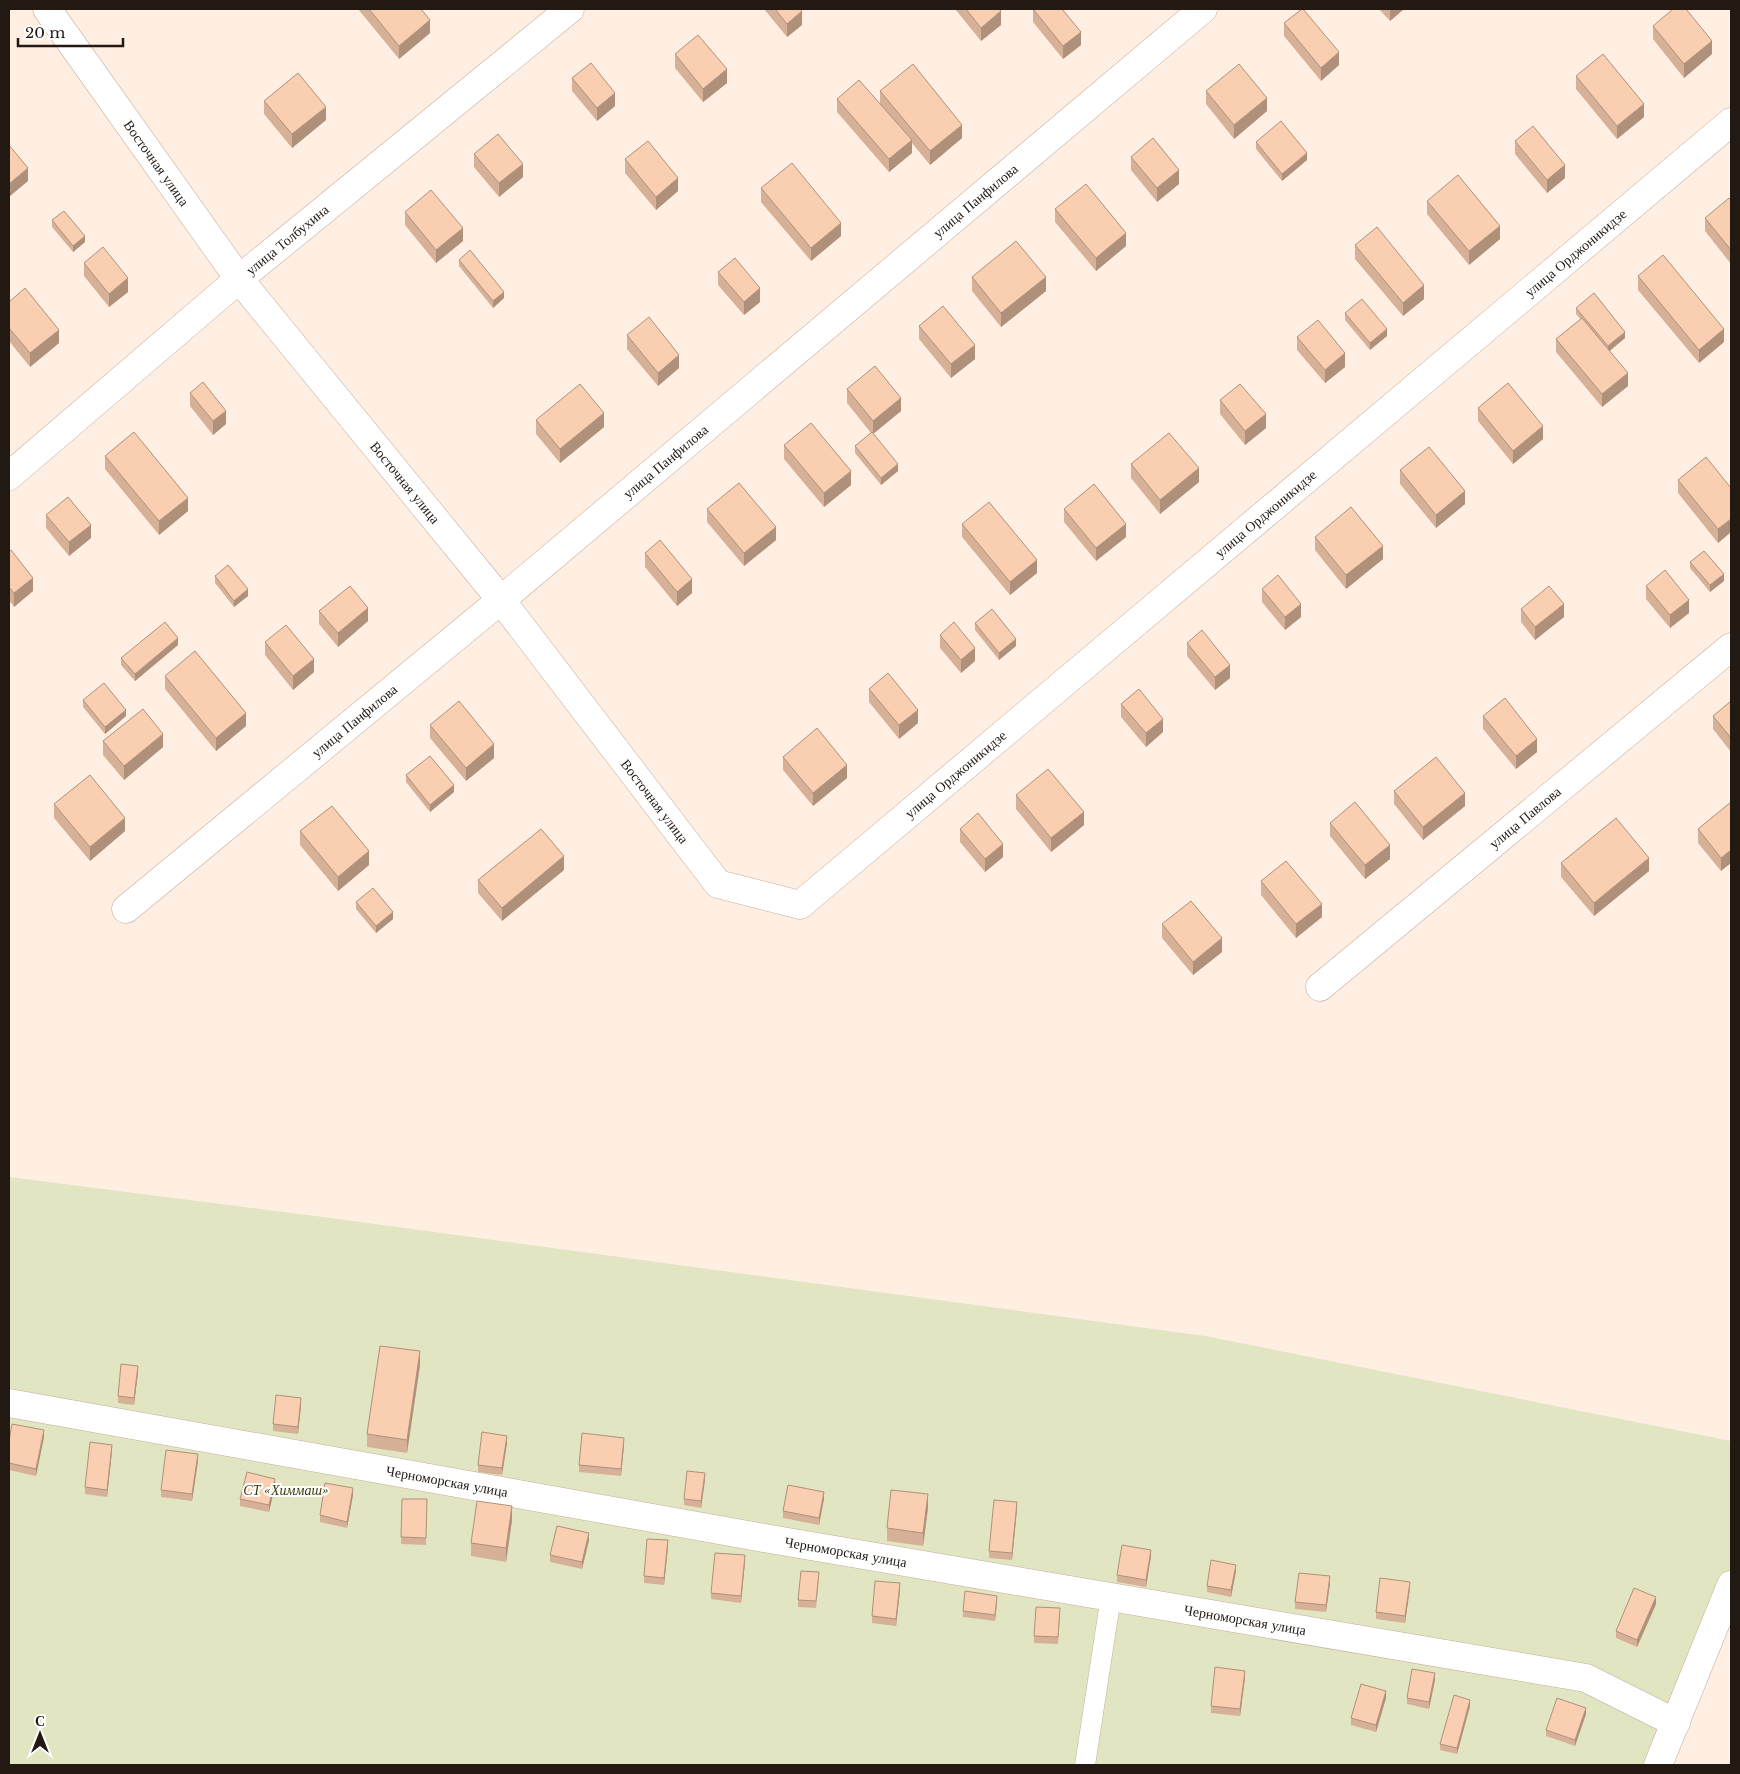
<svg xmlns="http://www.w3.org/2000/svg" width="1740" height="1774" viewBox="0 0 1740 1774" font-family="'Libre Baskerville',serif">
<rect width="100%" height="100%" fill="#ffeee2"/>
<path fill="#e2e5c1" d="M9,1177L323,1217L1205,1336L1731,1441V1585L1658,1765H9Z"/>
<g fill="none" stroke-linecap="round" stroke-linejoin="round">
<g stroke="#c7ac9a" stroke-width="21">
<path id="service" d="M1085,1765L1111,1596"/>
</g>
<g stroke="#c7ac9a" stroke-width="29">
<g id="minor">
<path id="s1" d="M47,9L239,279L501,600L718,884L800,905L1731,122"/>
<path id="s2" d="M9,476L239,279L570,9"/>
<path id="s3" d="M126,909L501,600L1203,9"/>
<path id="s4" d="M1320,987L1731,647"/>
<path id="s5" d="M9,1403L770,1539L1586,1678L1676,1723"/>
</g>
</g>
<g stroke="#c7ac9a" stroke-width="29">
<path id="tertiary" d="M1658,1765L1731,1585"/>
</g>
<use href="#service" stroke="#fff" stroke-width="20"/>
<use href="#minor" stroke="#fff" stroke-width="28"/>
<use href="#tertiary" stroke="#fff" stroke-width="28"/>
</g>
<path fill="#d7b197" d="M358,9H421L430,33L399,59Z
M764,9H800L802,25L787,37Z
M955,9H999L1001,25L981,41Z
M1033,9L1081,45L1063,59L1033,22Z
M1379,9H1404L1390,21Z
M1284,23L1339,65L1321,81L1284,36Z
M1653,26L1712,54L1684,78L1653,39Z
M675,54L727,83L703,102L675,68Z
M1576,76L1644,117L1617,139L1576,89Z
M572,78L615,106L597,121L572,91Z
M880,91L962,138L930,165L912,143V153L889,172L837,112V99L880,104Z
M1206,91L1267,111L1234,139L1206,104Z
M264,101L326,120L292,148L264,114Z
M1515,141L1565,178L1547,193L1515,154Z
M1256,142L1307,160L1282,181L1256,149Z
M474,154L523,177L499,197L474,167Z
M1131,157L1179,184L1157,202L1131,170Z
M625,159L678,191L656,210L625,173Z
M761,188L841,236L811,261L761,202Z
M1427,201L1500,239L1469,265L1427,214Z
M1731,201V264L1705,231V218Z
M1055,209L1126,246L1096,271L1055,222Z
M405,212L463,241L436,263L405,225Z
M52,220L85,242L73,252L52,227Z
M1355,245L1424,299L1403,316L1355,259Z
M459,260L504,298L493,308L459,266Z
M84,263L128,292L109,307L84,276Z
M718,272L760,302L744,315L718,285Z
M1638,276L1724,342L1699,363L1638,290Z
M972,277L1046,291L1001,327L972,291Z
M9,302L59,343L30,367L9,341Z
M1576,308L1625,338L1610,351L1628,386L1602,407L1556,352V339L1581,320L1576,314Z
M1345,313L1387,336L1370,350L1345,320Z
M919,326L975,359L951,378L919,339Z
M627,335L679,368L658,386L627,349Z
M1297,337L1345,367L1325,383L1297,350Z
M847,389L901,411L873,434L898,471L881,485L855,453V446L871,433L847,403Z
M190,393L226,424L213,435L190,406Z
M1220,400L1266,428L1245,445L1220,414Z
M1478,408L1543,439L1513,464L1478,421Z
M536,420L604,427L560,463L536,434Z
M784,445L851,485L824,507L784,459Z
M105,456L188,511L159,535L105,469Z
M1131,464L1199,482L1160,514L1131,478Z
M1400,470L1465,504L1436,528L1400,484Z
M1678,480L1731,488V532L1718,543L1678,493Z
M707,509L776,540L744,566L707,522Z
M1064,509L1126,537L1096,561L1064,522Z
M46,515L91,538L69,556L46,528Z
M962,524L1037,573L1010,595L962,537Z
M1315,537L1383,559L1346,589L1315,550Z
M9,551L33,591L14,607L9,600Z
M645,553L692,593L677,606L645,567Z
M1690,562L1724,581L1710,592L1690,568Z
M215,576L248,596L234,607L215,583Z
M1646,586L1689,613L1670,628L1646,599Z
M1262,589L1301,617L1285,630L1262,602Z
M1521,609L1564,617L1535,640L1521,622Z
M319,611L368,621L338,647L319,624Z
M975,623L1016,646L999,660L975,630Z
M940,635L975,661L961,673L940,648Z
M265,642L314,672L293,690L265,655Z
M1187,643L1230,678L1215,690L1187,656Z
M178,645L135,681L121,665V658Z
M165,676L246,726L216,751L165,689Z
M869,689L918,723L899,739L869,702Z
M83,700L126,716L105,734L83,707Z
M1731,701V752L1713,729V716Z
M1121,704L1163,732L1146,747L1121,717Z
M1483,716L1537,752L1516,769L1483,729Z
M430,725L494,758L466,781L430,738Z
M103,741L163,747L124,780L103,755Z
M783,757L847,778L813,806L783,770Z
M406,775L454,792L430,812L406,782Z
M1394,791L1465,806L1423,840L1394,804Z
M1016,795L1084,825L1051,852L1016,809Z
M1731,802L1721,871L1698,843V829Z
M54,804L125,831L90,861L54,818Z
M1330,823L1390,859L1365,879L1330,836Z
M960,829L1003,857L985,872L960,842Z
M300,831L369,865L338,891L300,845Z
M1561,863L1649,871L1594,916L1561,877Z
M564,870L502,921L478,893V880Z
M1261,881L1322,917L1296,938L1261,895Z
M356,902L393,919L376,933L356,909Z
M1162,924L1222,952L1193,975L1162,938Z
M420,1365L407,1453L367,1447V1434Z
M138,1372L134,1405L118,1403V1396Z
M301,1405L298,1434L273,1431V1424Z
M44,1437L36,1476L9,1470V1441Z
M507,1443L502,1475L478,1472V1465Z
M624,1445L621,1476L579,1472V1465Z
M112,1451L107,1497L85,1494V1487Z
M198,1461L192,1501L161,1497V1490Z
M705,1480L701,1508L684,1505V1499Z
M275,1486L269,1512L240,1506V1499Z
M353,1495L347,1528L320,1522V1515Z
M402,1499H427L426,1545L401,1544Z
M824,1499L819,1525L783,1518V1511Z
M928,1508L923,1546L887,1541V1528Z
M1017,1509L1012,1560L989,1558V1551Z
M512,1520L506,1562L471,1556V1543Z
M589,1540L582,1569L550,1562V1555Z
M668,1547L664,1585L644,1583V1576Z
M1151,1556L1146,1587L1117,1582V1575Z
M745,1562L741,1603L711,1599V1593Z
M1236,1571L1231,1597L1207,1592V1586Z
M819,1579L816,1608L798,1607V1600Z
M1330,1583L1326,1612L1295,1609V1602Z
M1410,1588L1405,1623L1376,1619V1612Z
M900,1590L896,1626L872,1623V1616Z
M997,1602L995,1621L963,1617V1611Z
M1656,1604L1637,1647L1616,1638V1631Z
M1060,1615L1058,1644L1034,1643V1636Z
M1245,1678L1240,1716L1211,1713V1706Z
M1435,1680L1429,1709L1407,1704V1698Z
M1386,1698L1376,1732L1351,1725V1718Z
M1470,1706L1457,1754L1440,1750V1744Z
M1586,1714L1575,1746L1546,1736V1730Z"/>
<path fill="#af907b" d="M1390,9H1404L1390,21Z
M802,11V25L787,37V24Z
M1001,11V25L981,41V28Z
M430,20V33L399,59V46Z
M1081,32V45L1063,59V46Z
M1712,41V54L1684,78V64Z
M1339,52V65L1321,81V68Z
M727,69V83L703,102V89Z
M615,93V106L597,121V108Z
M1267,98V111L1234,139V125Z
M1644,104V117L1617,139V126Z
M326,107V120L292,148V134Z
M962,125V138L930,165V151Z
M912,140V153L889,172V159Z
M1307,153V160L1282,181V174Z
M523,164V177L499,197V183Z
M1565,165V178L1547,193V180Z
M28,168V181L9,197V184Z
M1179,170V184L1157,202V188Z
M678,178V191L656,210V197Z
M841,223V236L811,261V248Z
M1500,226V239L1469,265V251Z
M463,228V241L436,263V250Z
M1126,233V246L1096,271V258Z
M85,236V242L73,252V246Z
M1046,277V291L1001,327V313Z
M128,278V292L109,307V294Z
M1424,285V299L1403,316V303Z
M760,288V302L744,315V302Z
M504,292V298L493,308V301Z
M1387,329V336L1370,350V343Z
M1724,329V342L1699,363V350Z
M59,330V343L30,367V353Z
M1625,332V338L1608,352V346Z
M975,345V359L951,378V364Z
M1345,353V367L1325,383V370Z
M679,355V368L658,386V373Z
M1628,373V386L1602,407V394Z
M901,398V411L873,434V421Z
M226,411V424L213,435V421Z
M604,413V427L560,463V449Z
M1266,414V428L1245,445V431Z
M1543,426V439L1513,464V451Z
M898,464V471L881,485V478Z
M1199,468V482L1160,514V500Z
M851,471V485L824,507V493Z
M1465,491V504L1436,528V515Z
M188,498V511L159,535V521Z
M1731,519V532L1718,543V529Z
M1126,524V537L1096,561V548Z
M91,525V538L69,556V542Z
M776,527V540L744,566V553Z
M1383,546V559L1346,589V575Z
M1037,560V573L1010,595V582Z
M1724,574V581L1710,592V585Z
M33,578V591L14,607V593Z
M692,579V593L677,606V592Z
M248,589V596L234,607V601Z
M1689,600V613L1670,628V615Z
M1301,604V617L1285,630V617Z
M1564,604V617L1535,640V627Z
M368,608V621L338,647V633Z
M178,638V645L135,681V674Z
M1016,639V646L999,660V653Z
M975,648V661L961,673V660Z
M314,659V672L293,690V676Z
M1230,665V678L1215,690V677Z
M126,710V716L105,734V727Z
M918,710V723L899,739V725Z
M246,713V726L216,751V738Z
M1163,719V732L1146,747V733Z
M163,734V747L124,780V766Z
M1537,739V752L1516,769V756Z
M494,744V758L466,781V768Z
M847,765V778L813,806V793Z
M454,785V792L430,812V805Z
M1465,793V806L1423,840V827Z
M1084,812V825L1051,852V838Z
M125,818V831L90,861V847Z
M1003,844V857L985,872V859Z
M1390,845V859L1365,879V865Z
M1731,850V863L1721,871V858Z
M369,851V865L338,891V877Z
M564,856V870L502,921V908Z
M1649,858V871L1594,916V903Z
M1322,904V917L1296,938V924Z
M393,912V919L376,933V926Z
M1222,938V952L1193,975V962Z
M420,1351V1365L407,1453V1440Z
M138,1366V1372L134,1405V1398Z
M301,1398V1405L298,1434V1427Z
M44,1430V1437L36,1476V1469Z
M507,1436V1443L502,1475V1468Z
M624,1438V1445L621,1476V1469Z
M112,1445V1451L107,1497V1490Z
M198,1454V1461L192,1501V1494Z
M705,1473V1480L701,1508V1501Z
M275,1479V1486L269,1512V1505Z
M353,1488V1495L347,1528V1522Z
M824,1492V1499L819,1525V1518Z
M928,1494V1508L923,1546V1533Z
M1017,1502V1509L1012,1560V1553Z
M512,1506V1520L506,1562V1548Z
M589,1533V1540L582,1569V1562Z
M668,1540V1547L664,1585V1578Z
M1151,1550V1556L1146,1587V1580Z
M745,1555V1562L741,1603V1596Z
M1236,1565V1571L1231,1597V1590Z
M1330,1576V1583L1326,1612V1605Z
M1410,1582V1588L1405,1623V1616Z
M900,1583V1590L896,1626V1619Z
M997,1596V1602L995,1621V1615Z
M1656,1597V1604L1637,1647V1640Z
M1245,1671V1678L1240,1716V1709Z
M1435,1673V1680L1429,1709V1702Z
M1386,1691V1698L1376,1732V1725Z
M1470,1700V1706L1457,1754V1748Z
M1586,1708V1714L1575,1746V1740Z"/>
<path fill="#faceb0" stroke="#af907b" d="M369,9H421L430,20L399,46Z
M775,9H800L802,11L787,24Z
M966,9H999L1001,11L981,28Z
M1033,9H1062L1081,32L1063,46Z
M1302,9H1303L1339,52L1321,68L1284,23Z
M1673,9H1686L1712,41L1684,64L1653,26Z
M698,35L727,69L703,89L675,54Z
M1603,54L1644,104L1617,126L1576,76Z
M591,63L615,93L597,108L572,78Z
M913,64L962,125L930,151L880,91Z
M1239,64L1267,98L1234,125L1206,91Z
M298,73L326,107L292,134L264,101Z
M859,80L912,140L889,159L837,99Z
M1281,121L1307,153L1282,174L1256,142Z
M1533,126L1565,165L1547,180L1515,141Z
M498,134L523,164L499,183L474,154Z
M1153,138L1179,170L1157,188L1131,157Z
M648,141L678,178L656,197L625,159Z
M9,145L28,168L9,184Z
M792,163L841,223L811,248L761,188Z
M1458,175L1500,226L1469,251L1427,201Z
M1086,184L1126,233L1096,258L1055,209Z
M431,190L463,228L436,250L405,212Z
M1729,198L1731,201V250L1705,218Z
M64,211L85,236L73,246L52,220Z
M1377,227L1424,285L1403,303L1355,245Z
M1016,241L1046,277L1001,313L972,277Z
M103,247L128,278L109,294L84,263Z
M470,250L504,292L493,301L459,260Z
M1663,255L1724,329L1699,350L1638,276Z
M735,258L760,288L744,302L718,272Z
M25,288L59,330L30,353L9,328V302Z
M1594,293L1625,332L1608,346L1576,308Z
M1362,299L1387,329L1370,343L1345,313Z
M943,306L975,345L951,364L919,326Z
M649,317L679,355L658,373L627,335Z
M1582,318L1628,373L1602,394L1556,339Z
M1318,320L1345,353L1325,370L1297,337Z
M875,366L901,398L873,421L847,389Z
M203,382L226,411L213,421L190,393Z
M1508,383L1543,426L1513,451L1478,408Z
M580,384L604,413L560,449L536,420Z
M1240,384L1266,414L1245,431L1220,400Z
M811,423L851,471L824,493L784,445Z
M134,432L188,498L159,521L105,456Z
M872,432L898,464L881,478L855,446Z
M1169,433L1199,468L1160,500L1131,464Z
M1429,447L1465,491L1436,515L1400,470Z
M1706,457L1731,488V519L1718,529L1678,480Z
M739,483L776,527L744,553L707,509Z
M1094,484L1126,524L1096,548L1064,509Z
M68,497L91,525L69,542L46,515Z
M989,502L1037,560L1010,582L962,524Z
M1351,507L1383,546L1346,575L1315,537Z
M660,540L692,579L677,592L645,553Z
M11,550L33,578L14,593L9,587V551Z
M1704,551L1724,574L1710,585L1690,562Z
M228,565L248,589L234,601L215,576Z
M1665,570L1689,600L1670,615L1646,586Z
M1278,575L1301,604L1285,617L1262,589Z
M350,586L368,608L338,633L319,611Z
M1549,586L1564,604L1535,627L1521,609Z
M992,609L1016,639L999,653L975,623Z
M165,622L178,638L135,674L121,658Z
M954,622L975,648L961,660L940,635Z
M286,625L314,659L293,676L265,642Z
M1202,630L1230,665L1215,677L1187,643Z
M195,651L246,713L216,738L165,676Z
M888,673L918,710L899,725L869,689Z
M104,683L126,710L105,727L83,700Z
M1139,689L1163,719L1146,733L1121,704Z
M1505,698L1537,739L1516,756L1483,716Z
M459,701L494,744L466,768L430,725Z
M1731,701V738L1713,716Z
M143,709L163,734L124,766L103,741Z
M817,728L847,765L813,793L783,757Z
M430,756L454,785L430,805L406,775Z
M1436,757L1465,793L1423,827L1394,791Z
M1048,769L1084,812L1051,838L1016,795Z
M90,775L125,818L90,847L54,804Z
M1355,802L1390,845L1365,865L1330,823Z
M1731,802V850L1721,858L1698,829Z
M332,806L369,851L338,877L300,831Z
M978,813L1003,844L985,859L960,829Z
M1616,818L1649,858L1594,903L1561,863Z
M541,829L564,856L502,908L478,880Z
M1286,861L1322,904L1296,924L1261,881Z
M373,888L393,912L376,926L356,902Z
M1191,901L1222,938L1193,962L1162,924Z
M380,1346L420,1351L407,1440L367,1434Z
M121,1364L138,1366L134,1398L118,1396Z
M276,1395L301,1398L298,1427L273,1424Z
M12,1424L44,1430L36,1469L9,1463V1441Z
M482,1432L507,1436L502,1468L478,1465Z
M582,1433L624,1438L621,1469L579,1465Z
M90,1442L112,1445L107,1490L85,1487Z
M166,1450L198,1454L192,1494L161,1490Z
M687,1471L705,1473L701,1501L684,1499Z
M247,1472L275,1479L269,1505L240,1499Z
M325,1483L353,1488L347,1522L320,1515Z
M788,1485L824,1492L819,1518L783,1511Z
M891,1490L928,1494L923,1533L887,1528Z
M402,1499H427L426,1538L401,1537Z
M994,1500L1017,1502L1012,1553L989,1551Z
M477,1501L512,1506L506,1548L471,1543Z
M557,1526L589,1533L582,1562L550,1555Z
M647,1539L668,1540L664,1578L644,1576Z
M1122,1545L1151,1550L1146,1580L1117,1575Z
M715,1553L745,1555L741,1596L711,1593Z
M1211,1560L1236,1565L1231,1590L1207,1586Z
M801,1571L819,1572L816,1601L798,1600Z
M1299,1573L1330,1576L1326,1605L1295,1602Z
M1380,1578L1410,1582L1405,1616L1376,1612Z
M875,1581L900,1583L896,1619L872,1616Z
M1634,1588L1656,1597L1637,1640L1616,1631Z
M965,1591L997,1596L995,1615L963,1611Z
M1036,1607L1060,1608L1058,1637L1034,1636Z
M1215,1667L1245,1671L1240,1709L1211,1706Z
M1412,1669L1435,1673L1429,1702L1407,1698Z
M1361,1684L1386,1691L1376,1725L1351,1718Z
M1454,1695L1470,1700L1457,1748L1440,1744Z
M1557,1698L1586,1708L1575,1740L1546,1730Z"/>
<g text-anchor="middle" stroke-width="4" stroke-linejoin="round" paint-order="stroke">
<g font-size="14" fill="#231913" stroke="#fff">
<text dy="5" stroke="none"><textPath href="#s1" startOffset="189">Восточная улица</textPath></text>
<text dy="5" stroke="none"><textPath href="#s3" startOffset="1106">улица Панфилова</textPath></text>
<text dy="5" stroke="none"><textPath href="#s2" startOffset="365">улица Толбухина</textPath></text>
<text dy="5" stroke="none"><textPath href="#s1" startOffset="2201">улица Орджоникидзе</textPath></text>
<text dy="5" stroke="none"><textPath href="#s3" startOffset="701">улица Панфилова</textPath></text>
<text dy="5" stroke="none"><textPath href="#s1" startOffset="594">Восточная улица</textPath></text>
<text dy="5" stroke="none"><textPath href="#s1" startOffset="1796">улица Орджоникидзе</textPath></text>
<text dy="5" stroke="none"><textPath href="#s3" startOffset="296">улица Панфилова</textPath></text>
<text dy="5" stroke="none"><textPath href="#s1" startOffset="1391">улица Орджоникидзе</textPath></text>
<text dy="5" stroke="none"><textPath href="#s1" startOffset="999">Восточная улица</textPath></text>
<text dy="5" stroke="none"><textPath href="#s4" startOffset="266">улица Павлова</textPath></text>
<text dy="5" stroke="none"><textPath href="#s5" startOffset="445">Черноморская улица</textPath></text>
<text dy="5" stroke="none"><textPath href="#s5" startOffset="850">Черноморская улица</textPath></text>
<text dy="5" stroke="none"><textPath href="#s5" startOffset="1255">Черноморская улица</textPath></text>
</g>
<g font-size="14" font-style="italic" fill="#373a0a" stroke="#fff">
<text x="286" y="1495">СТ «Химмаш»</text>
</g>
</g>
<rect width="1740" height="1774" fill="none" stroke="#231913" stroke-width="20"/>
<g transform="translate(40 1734)" stroke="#ffffff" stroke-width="4" paint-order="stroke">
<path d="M0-4L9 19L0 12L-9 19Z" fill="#231913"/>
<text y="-8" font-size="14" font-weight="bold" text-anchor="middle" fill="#231913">С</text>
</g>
<path d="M18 38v8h105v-8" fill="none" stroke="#231913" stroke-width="2.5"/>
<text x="25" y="38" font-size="15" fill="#231913" stroke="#ffffff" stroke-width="4" paint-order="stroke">20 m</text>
</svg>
